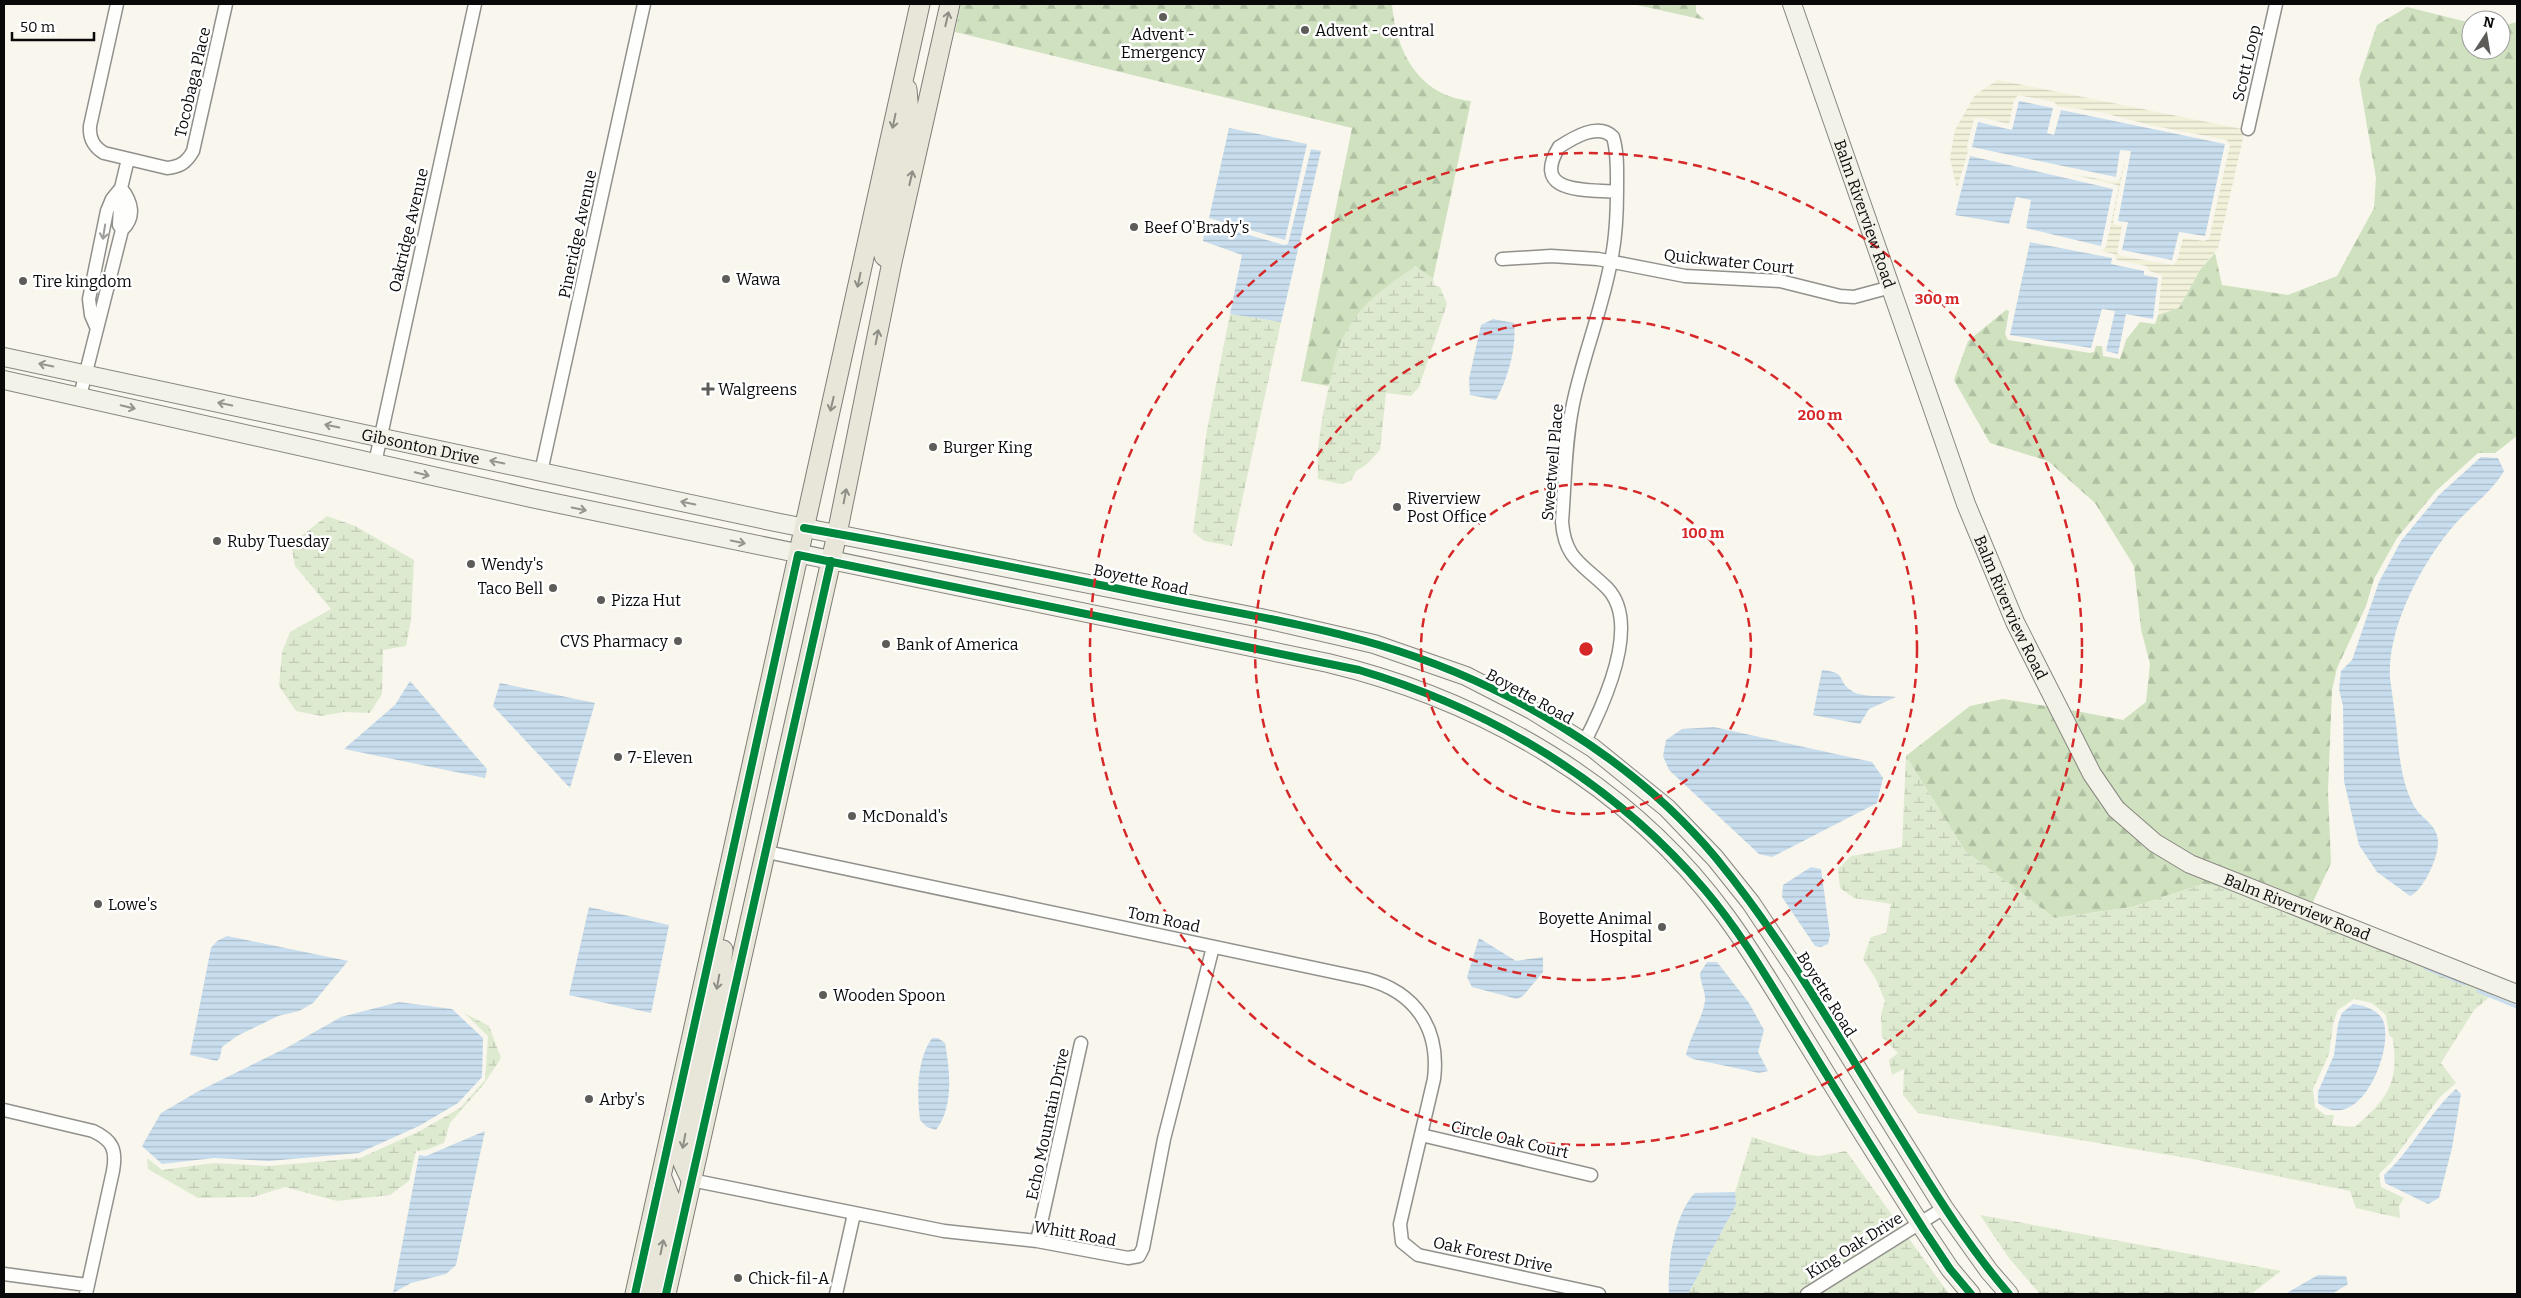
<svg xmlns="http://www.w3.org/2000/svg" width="2521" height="1298" viewBox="0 0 2521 1298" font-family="Bitter,serif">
<defs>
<pattern id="farmland-rules" width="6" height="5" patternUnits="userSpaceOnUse" patternTransform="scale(1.25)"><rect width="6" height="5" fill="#f2f2db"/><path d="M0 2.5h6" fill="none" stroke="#cecebb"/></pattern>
<pattern id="forest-firs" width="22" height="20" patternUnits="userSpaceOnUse" patternTransform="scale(1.25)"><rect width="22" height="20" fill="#cfe1bf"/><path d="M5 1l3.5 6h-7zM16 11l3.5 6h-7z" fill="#b0c0a3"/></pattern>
<pattern id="wetland-marsh" width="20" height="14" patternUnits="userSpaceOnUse" patternTransform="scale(1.25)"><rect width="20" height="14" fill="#deead0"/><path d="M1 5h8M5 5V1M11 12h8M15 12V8" fill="none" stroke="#bdc7b1"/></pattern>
<pattern id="water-rules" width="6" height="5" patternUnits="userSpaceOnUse" patternTransform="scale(1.25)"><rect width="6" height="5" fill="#c8dded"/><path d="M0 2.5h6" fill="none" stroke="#aabcca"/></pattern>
</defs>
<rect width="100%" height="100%" fill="#f8f6ed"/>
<path fill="url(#farmland-rules)" d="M1998,80L2242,129L2241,133L2244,134L2218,248L2200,270L2179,308L2158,315L2162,275L2149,271L2147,266L2117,260L2114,254L2101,251L2106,247L2118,190L2117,185L2061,172L2116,182L2120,179L2126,156L2113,220L2114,224L2122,226L2117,253L2121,256L2173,265L2177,261L2183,238L2204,241L2209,239L2230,145L2227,140L2150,125L2100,112L2058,106L2054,102L2018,95L2014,100L2009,124L1979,117L1974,119L1967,146L1968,151L1957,189L1950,158L1955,130L1975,95Z"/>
<path fill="url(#forest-firs)" d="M961,4H1392C1396,52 1419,96 1471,101L1433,279L1415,266L1331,380L1328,386L1301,381L1352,128L955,32Z
M1632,4H1696V12L1705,20Z
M2407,7L2471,23V50H2501V26L2517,22V436L2495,453H2478L2436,491L2397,538L2374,579L2366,606L2337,668L2332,690L2328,791L2331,863L2312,904C2246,878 2172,858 2121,805C2096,779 2082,741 2066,709L2123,720L2146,702L2150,664L2141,629L2134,566L2095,503L2048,461L1990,443L1954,380L1968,341L2006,310L2009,311L2005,334L2008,340L2090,353L2094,352L2096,346H2102L2103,356L2120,359L2126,340L2140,322L2155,324L2158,315L2179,308L2200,270L2215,253L2222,285L2288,295L2337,276L2374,208L2376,178L2359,79L2377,25Z
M2003,699L2052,707L2112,814L2240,890L2203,884L2132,907L2055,918L1965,851L1906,756L1970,706Z"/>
<path fill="url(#wetland-marsh)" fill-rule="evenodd" d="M1416,266L1433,279L1434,285L1440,287L1447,304L1419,387L1411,396L1386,393L1380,450L1366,465L1356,471L1351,481L1341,484L1318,479C1316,443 1323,412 1331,377C1334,363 1337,347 1345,334C1360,304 1388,284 1416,266Z
M1230,314L1281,322L1232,546L1204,541L1193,532L1207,430Z
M327,516L355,526L414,560L411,620L406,646L383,650L382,694L370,713L344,712L321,716L296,711L279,686L282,652L290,632L331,609L295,566L291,544Z
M1906,756L1965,851L2055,918L2132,907L2203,884L2240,890L2497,991L2474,1010L2441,1063L2456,1083L2440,1097L2392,1161L2379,1174L2381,1187L2404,1198L2399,1206L2400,1218L2356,1208L2350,1191L2193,1159L1918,1113L1903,1095L1904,1069L1892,1075L1889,1060L1898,1053L1882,1037L1881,1014L1885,1001L1876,979L1863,959L1871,937L1886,933L1891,904L1854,898L1840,888L1838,869L1851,856L1902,847ZM2354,999L2372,1003L2386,1015L2389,1035L2393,1039C2399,1082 2388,1099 2355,1127L2332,1125L2334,1115H2325L2315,1107L2313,1089L2329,1054L2333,1024L2338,1010Z
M464,1013L489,1026L501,1058L484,1084L450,1123L444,1143L426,1150L416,1151L409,1181L390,1195L337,1201L285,1187L253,1197L198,1198L148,1169L147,1158L162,1170L214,1163L269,1166L360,1158L420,1131L460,1108L485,1080L488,1036Z
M1752,1137L1810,1155L1819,1156L1846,1151L1949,1294H1688L1736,1205L1735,1192Z
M1980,1215L2281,1271L2251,1294H2040L2009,1258Z"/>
<path fill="url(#water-rules)" d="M2019,101L2053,108L2047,133L2054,135L2061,110L2225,144L2205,236L2179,232L2172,260L2122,250L2128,222L2118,221L2131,151L2120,150L2116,177L1972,147L1978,122L2012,130Z
M1229,128L1307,144L1285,240L1209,218Z
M1311,149L1321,151L1281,322L1230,314L1242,255L1203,241L1206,223L1284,245L1288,244Z
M1970,156L2113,189L2101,246L2026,228L2031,200L2016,197L2009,224L1955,215Z
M2030,242L2112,258L2111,264L2144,271V275L2158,278L2153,319L2126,314L2118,354L2106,351L2115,311L2102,309L2091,348L2010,335Z
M1493,319L1514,323C1517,346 1508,379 1496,400L1470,395L1469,379L1481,325Z
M2481,457L2498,458L2504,471C2490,494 2473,504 2456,523C2423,560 2387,627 2390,678C2392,693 2394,708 2396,723C2399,751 2400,778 2413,804C2419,818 2437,823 2438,841C2439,856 2424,890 2410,896L2377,872L2359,845L2344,781L2343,706L2339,689L2341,671L2352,660L2379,582L2401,541L2439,495Z
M1822,670C1849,673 1835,680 1852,691C1863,698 1883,695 1896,697L1869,709L1860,724L1813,715Z
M410,681L487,769L485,778L344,749L395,705Z
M500,683L595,703L570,788L493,706Z
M1714,727L1872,762L1883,778L1877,803L1772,857L1759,854L1669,770L1663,756L1666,740L1682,729Z
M1811,867L1821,869L1830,935L1828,944L1821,947L1815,946L1782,897L1783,885Z
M589,907L669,925L651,1013L569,995Z
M227,936L348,961L313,1003L299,1011L278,1016L237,1036L222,1047L220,1057L217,1061L190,1055L211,948L217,941Z
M1479,938L1516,961L1543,957V972L1523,996L1517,999L1472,987L1467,977Z
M1707,962H1717L1749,1003L1764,1030L1758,1052L1768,1071L1759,1073L1693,1059L1686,1055C1690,1036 1702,1020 1705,1001C1706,992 1700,982 1700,973Z
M399,1002L452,1009L483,1038L482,1077L458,1103L419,1126L359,1153L269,1161L214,1158L162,1164L142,1146L161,1113L197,1092L288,1047L341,1017Z
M2353,1004C2364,1006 2374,1008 2381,1017C2398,1038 2363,1138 2318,1103V1092L2334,1055L2338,1024L2342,1013Z
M932,1038H938L945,1043C950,1071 954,1106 936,1130L927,1127L920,1120C917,1094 916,1061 932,1038Z
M2456,1089L2461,1094L2452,1148L2439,1198L2428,1204L2385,1183L2384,1175C2412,1150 2428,1114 2456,1089Z
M485,1131L456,1265L446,1274L411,1283L393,1293L419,1155L426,1156Z
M1735,1192L1736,1205L1688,1294H1669C1667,1265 1674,1214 1695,1193Z
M2318,1275L2346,1276L2348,1284L2332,1294H2285Z"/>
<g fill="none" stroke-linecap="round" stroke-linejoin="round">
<path stroke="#c8dded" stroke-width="3" d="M2425,968L2465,984
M2478,991L2517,1007"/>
<g stroke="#91908c" stroke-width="15">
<path id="street" d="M117,4L90,126C89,139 94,147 104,153L167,168C180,167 187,162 193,151L226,4
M2248,129L2276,4
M122,230L119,225L121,188L128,159
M1502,259L1551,256L1598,259L1685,276L1780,281L1840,296L1854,297L1891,287
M97,329L91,315L89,299L107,211L112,199L121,188
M80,396L122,230C136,217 132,202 121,188
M375,463L475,4
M541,472L644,4
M1584,743C1603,706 1642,624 1607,588C1583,564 1565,560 1562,522C1565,483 1565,443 1573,404C1583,356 1602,310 1611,261C1616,238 1617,214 1617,190C1617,173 1618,153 1613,137C1598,122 1573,138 1559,147C1530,195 1588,189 1617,192
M767,852L1366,979C1416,992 1440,1029 1434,1079L1400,1224L1402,1242L1418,1255L1599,1294
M4,1110L93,1131C112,1140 117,1149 113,1171L86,1294
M1421,1135L1591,1175
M691,1180L944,1231L1037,1241L1128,1258L1139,1256L1143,1248L1164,1139L1213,947
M1037,1241L1081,1043
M4,1274L87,1285
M836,1294L854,1214
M1807,1294L1944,1208"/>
</g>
<g stroke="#878682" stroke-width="20">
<g id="secondary">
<path id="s1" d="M1792,4L1966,504L2015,622L2092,774L2116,809L2155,843L2190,864L2517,994"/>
<path id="s2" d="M4,357L775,522L1261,618L1374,644L1466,676L1532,710L1593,748L1667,808L1715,858L1751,903L1799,975L1944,1208L1989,1271L2009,1294"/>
<path d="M4,380L531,498L1328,663C1483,700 1630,785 1725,915C1759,961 1787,1011 1817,1059C1852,1117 1888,1173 1924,1230L1950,1269L1971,1294"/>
</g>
</g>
<g stroke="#7e7d79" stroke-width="21">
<path id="primary" d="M892,262L884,256L882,244L909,114L907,89
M691,1180L683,1163V1147L718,984L723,950
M635,1294L920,4
M652,1294L668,1221L670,1198L662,1178
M666,1294L837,534L892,262L950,4"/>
</g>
<use href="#street" stroke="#fefefc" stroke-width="12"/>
<use href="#secondary" stroke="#f3f2e8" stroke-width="18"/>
<use href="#primary" stroke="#e8e6d9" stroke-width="19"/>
<g stroke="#fff" stroke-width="11">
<path id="cycleway" d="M804,528C919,548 1034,571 1148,595C1224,611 1305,623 1379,645C1504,682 1632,757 1716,858C1790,948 1847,1053 1909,1151C1940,1201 1971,1250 2009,1294
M635,1294L798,555L1359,670C1493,710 1614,783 1705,890C1744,936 1774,990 1806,1041C1844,1104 1884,1167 1924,1230L1950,1269L1971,1294
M666,1294L831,561"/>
</g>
<use href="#cycleway" stroke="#00873e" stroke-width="8"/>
</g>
<defs><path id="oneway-shaft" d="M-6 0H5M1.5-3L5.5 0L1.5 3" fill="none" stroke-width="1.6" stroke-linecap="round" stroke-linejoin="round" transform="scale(1.25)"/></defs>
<g stroke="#8f8e86">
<use href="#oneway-shaft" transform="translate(947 19) rotate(-77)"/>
<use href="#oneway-shaft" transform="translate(894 121) rotate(102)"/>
<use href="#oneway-shaft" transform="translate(911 178) rotate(-77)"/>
<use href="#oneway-shaft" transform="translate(859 280) rotate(102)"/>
<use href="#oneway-shaft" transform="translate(877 337) rotate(-79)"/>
<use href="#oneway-shaft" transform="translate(832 404) rotate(103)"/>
<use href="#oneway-shaft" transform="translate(845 496) rotate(-79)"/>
<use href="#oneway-shaft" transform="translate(718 982) rotate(100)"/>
<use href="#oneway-shaft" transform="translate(684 1141) rotate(101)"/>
<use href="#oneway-shaft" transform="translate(662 1247) rotate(-78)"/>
</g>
<use stroke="#9c9c9b" href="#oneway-shaft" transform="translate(104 232) rotate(99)"/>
<g stroke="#95958f">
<use href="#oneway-shaft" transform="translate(46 365) rotate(-168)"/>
<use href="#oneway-shaft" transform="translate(225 404) rotate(-168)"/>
<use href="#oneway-shaft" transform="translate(128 407) rotate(13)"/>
<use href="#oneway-shaft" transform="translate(332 426) rotate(-168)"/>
<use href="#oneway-shaft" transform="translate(497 462) rotate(-168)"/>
<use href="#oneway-shaft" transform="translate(422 474) rotate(13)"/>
<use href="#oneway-shaft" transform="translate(688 503) rotate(-168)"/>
<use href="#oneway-shaft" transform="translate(579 509) rotate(12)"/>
<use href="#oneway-shaft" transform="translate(738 542) rotate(12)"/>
</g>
<g fill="none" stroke="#d62828" stroke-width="2.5" stroke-dasharray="9 6">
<circle cx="1586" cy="649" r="165"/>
<circle cx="1586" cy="649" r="331"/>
<circle cx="1586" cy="649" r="496"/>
</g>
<g fill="#5d5c59" stroke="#fff" stroke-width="2">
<circle cx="1163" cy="17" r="5"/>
<circle cx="1305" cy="30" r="5"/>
<circle cx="1134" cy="227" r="5"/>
<circle cx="726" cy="279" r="5"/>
<circle cx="23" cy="281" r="5"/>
<path d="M705.5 381.5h5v5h5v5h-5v5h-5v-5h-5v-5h5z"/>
<circle cx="933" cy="447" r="5"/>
<circle cx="1397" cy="507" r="5"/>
<circle cx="217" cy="541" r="5"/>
<circle cx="471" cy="564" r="5"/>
<circle cx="553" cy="588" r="5"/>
<circle cx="601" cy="600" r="5"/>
<circle cx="678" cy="641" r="5"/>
<circle cx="886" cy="644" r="5"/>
<circle cx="618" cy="757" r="5"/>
<circle cx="852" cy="816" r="5"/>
<circle cx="98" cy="904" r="5"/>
<circle cx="1662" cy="927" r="5"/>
<circle cx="823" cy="995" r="5"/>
<circle cx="589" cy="1099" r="5"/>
<circle cx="738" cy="1278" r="5"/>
</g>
<g text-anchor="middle" stroke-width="5" stroke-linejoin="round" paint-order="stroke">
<g font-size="16" fill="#090909" stroke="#fff" text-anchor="start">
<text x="1315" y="36">Advent - central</text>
<text x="1163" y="40" text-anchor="middle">Advent -<tspan x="1163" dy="18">Emergency</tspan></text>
<text x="1144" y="233">Beef O'Brady's</text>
<text x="736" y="285">Wawa</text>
<text x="33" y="287">Tire kingdom</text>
<text x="718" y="395">Walgreens</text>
<text x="943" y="453">Burger King</text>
<text x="1407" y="504">Riverview<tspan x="1407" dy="18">Post Office</tspan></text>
<text x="227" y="547">Ruby Tuesday</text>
<text x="481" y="570">Wendy's</text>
<text x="543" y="594" text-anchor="end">Taco Bell</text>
<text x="611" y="606">Pizza Hut</text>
<text x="668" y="647" text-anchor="end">CVS Pharmacy</text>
<text x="896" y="650">Bank of America</text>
<text x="628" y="763">7-Eleven</text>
<text x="862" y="822">McDonald's</text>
<text x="108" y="910">Lowe's</text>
<text x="1652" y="924" text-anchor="end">Boyette Animal<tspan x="1652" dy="18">Hospital</tspan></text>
<text x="833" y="1001">Wooden Spoon</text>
<text x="599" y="1105">Arby's</text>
<text x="748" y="1284">Chick-fil-A</text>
</g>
<g font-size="16" fill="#090909" stroke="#fff">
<text transform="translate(2246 63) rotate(-77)" y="6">Scott Loop</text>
<text transform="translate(192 82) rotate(-77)" y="6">Tocobaga Place</text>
<text dy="6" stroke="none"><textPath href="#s1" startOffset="222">Balm Riverview Road</textPath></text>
<text transform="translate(408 230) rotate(-77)" y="6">Oakridge Avenue</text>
<text transform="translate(577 234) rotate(-78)" y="6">Pineridge Avenue</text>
<text transform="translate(1729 261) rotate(6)" y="6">Quickwater Court</text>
<text dy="6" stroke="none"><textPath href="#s2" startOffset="426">Gibsonton Drive</textPath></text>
<text transform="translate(1552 462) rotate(-85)" y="6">Sweetwell Place</text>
<text transform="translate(1141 579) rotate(12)" y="6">Boyette Road</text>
<text dy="6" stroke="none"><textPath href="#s1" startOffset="642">Balm Riverview Road</textPath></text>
<text transform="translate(1530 696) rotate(29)" y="6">Boyette Road</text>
<text dy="6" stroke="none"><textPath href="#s1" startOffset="1078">Balm Riverview Road</textPath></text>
<text transform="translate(1164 919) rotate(12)" y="6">Tom Road</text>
<text transform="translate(1827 994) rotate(58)" y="6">Boyette Road</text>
<text transform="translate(1047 1124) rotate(-78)" y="6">Echo Mountain Drive</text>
<text transform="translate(1510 1139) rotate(13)" y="6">Circle Oak Court</text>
<text transform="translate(1075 1233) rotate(10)" y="6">Whitt Road</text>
<text transform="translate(1854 1245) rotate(-32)" y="6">King Oak Drive</text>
<text transform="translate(1493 1254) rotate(12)" y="6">Oak Forest Drive</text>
</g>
</g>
<circle cx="1586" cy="649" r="8" fill="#d62828" stroke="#fff" stroke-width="2.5"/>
<g font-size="15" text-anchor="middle" font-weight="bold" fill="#d62828" stroke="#fff" stroke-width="5" stroke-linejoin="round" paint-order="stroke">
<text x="1937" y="304">300 m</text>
<text x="1820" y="420">200 m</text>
<text x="1703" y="538">100 m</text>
</g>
<rect width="2521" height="1298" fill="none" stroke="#090909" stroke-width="10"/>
<g transform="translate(2486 35) rotate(12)"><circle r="24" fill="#ffffff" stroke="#9d9d9d"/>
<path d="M0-4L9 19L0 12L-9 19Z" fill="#5d5c59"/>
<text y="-8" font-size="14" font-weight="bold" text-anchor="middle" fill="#090909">N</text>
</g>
<path d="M12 32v8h82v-8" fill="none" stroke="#090909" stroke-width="2.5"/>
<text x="20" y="32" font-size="15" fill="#090909" stroke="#ffffff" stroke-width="4" paint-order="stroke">50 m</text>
</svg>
